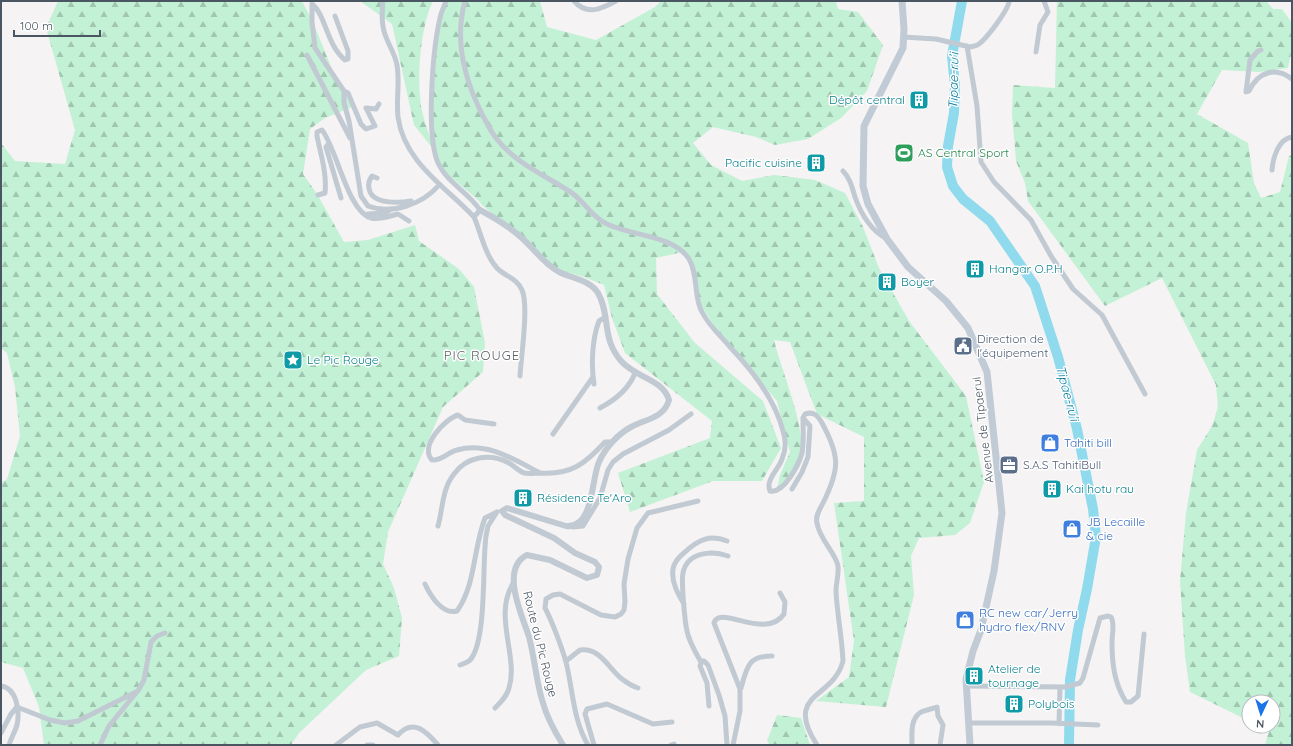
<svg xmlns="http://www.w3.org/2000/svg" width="1293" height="746" viewBox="0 0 1293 746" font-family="Quicksand,sans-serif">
<defs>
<pattern id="forest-firs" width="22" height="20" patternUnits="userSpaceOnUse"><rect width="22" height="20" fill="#c3f1d5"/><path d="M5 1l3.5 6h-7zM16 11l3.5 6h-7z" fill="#a0c6b0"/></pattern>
</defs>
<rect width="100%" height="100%" fill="#f5f3f3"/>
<path fill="url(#forest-firs)" d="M58,1H302L313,22L334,74L352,107L325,118L310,129L303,174L317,194L344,242L368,240L415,225L419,241L459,269L474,287L485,343L483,372L443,407L388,532L383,564L394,588L402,618L399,656L366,670L299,733L291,745H44L39,707L23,668L1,662V483L7,479L20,436L15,387L7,353L1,348V143L15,161L65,164L75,130L46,28Z
M360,1H433C420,27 416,83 422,111C425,124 430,137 434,150C431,97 435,53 444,1H540L547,27L596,40L655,7L661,1H836L838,9L858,12L883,45L867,91L841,118L808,139L775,145L756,137L713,127L693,143L711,165L742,181L774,175L815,180L845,193L863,227L879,268L909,321L966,396L984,482L970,523L955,535L919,538L911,556L914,595L886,707L816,701L849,677L854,641L834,503L864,501V437L817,414L790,342L774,340C781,370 804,421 801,450C799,467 787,478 777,489L780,475L790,452L777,401L721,337L697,299L689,260L683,252L656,258L657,294L695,343L763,401L781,448L762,481H713L630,512L618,473L710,438L712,421L625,353L612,318L604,285L584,277L559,270L482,205L478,200L450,176L442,167L434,150L414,125L392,24Z
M1057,1H1266L1273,9H1282L1292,23V49L1288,68L1259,72L1222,70L1197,114L1248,143L1254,183L1261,198L1280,192L1289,156L1292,155V745H1265L1269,731L1260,726H1273V702H1249V721L1190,692L1185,656L1180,581L1186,513L1197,450L1212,426L1218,407L1216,385L1162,278L1105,306L1028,201L1025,183L1016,161L1012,115L1013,85L1055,88Z
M777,715L801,718L810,745H770L767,741Z"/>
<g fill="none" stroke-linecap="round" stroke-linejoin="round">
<path stroke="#90daee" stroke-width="10" d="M962,1L952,56L955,85L954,113L948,146L947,167L953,186L963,199L990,221L1035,286L1058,357L1077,429L1093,509L1096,537L1087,589L1078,630L1070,680L1069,745"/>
<path stroke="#c1cad2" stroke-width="5" d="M383,1C382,11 381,21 384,31C387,43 395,53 397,65C400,83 396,100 398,117C404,162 446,187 474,217L480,210C469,193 448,183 439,165C425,138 433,48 440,18C441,12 444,7 446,1
M465,1C454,40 465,81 483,116C487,123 491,132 496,138C514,162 544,175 569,191C584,200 591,217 607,224C631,236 674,235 689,259C699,276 693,296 702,312C709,326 720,335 730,347C752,370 775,399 783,431C786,440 786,450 782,459C779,469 765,480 770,491C784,494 799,464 802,453C804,442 803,429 803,418L805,414C814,411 818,416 822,423C840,456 840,469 823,503C820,509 815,516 817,523C819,539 836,553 838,566C839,574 836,583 836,591C837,614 842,637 843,661C833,700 783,692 817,745
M574,1C587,16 601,9 616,1
M312,4V22L315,48L344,91L348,93L361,124L366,129L375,126L366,108L376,109L379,104
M312,4C326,15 326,44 345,60L348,59V51L335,16
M903,37L936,39L970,47C973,46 977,46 979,44C987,38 1009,9 1009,1
M967,46L977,106L981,162L994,182L1031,220L1051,256L1073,289L1102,315L1145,394
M1261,50L1258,51L1250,60L1246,92L1249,91C1258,72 1275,66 1292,79
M1036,52L1040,25L1048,12L1044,1
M307,55L350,138
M344,91V103L349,121L361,196L368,206C392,215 423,204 439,185
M329,143L326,147L341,198
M1272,170C1273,158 1278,139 1292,137
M843,171C850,178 852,187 855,197C861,214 870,230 887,239
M377,178L372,176C369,180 368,184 369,188C371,205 400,203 411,201
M318,195L325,193C327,173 321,156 317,136V132L322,130C337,149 348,212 371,218C379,220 390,216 398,214L409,221
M368,217V214L384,213L390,210
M474,217C481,233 485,255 497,268C504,276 517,278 522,290C529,306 521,357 520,376
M594,384C591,365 592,339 599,321L604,318
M600,408C615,400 629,389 635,373
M494,424L465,420L458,415C445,419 419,446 432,460C442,461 448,452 457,450C487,441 515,460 540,473
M553,434L593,377
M792,489L802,472L808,457L810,426L803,418
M438,526C443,508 442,489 454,474C467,456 490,453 509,463C514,466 519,471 524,473C529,474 535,473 540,473C571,475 585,464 605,442H612
M573,527L583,526L600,498L608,470L613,462L623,454L669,430L691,414
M425,584C430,595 442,615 457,611C476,584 473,549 485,518L497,512
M684,604C678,594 671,582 673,569C674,562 680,556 685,552C698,540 710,534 727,541
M566,661L580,650C600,647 609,669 622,679C627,683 632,686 638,688
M701,662C696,653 689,642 687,631C685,623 681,581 683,573C687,552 712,550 728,556
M460,665C463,664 469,662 471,659C487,637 482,565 486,536L488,526L497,512
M1,686C17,688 20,712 17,725C15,732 11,738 9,745
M966,686L1065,687L1080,683L1083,678L1100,618L1108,616L1111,617C1115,624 1112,633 1112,642C1112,663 1114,683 1126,702H1131L1138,696L1144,634
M741,688C747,667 748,656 772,656
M709,706L707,683L700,666L702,661H704L708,665L719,695L725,716L727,745
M495,708C501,702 507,696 509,688C519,656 492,615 514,582
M969,723H1051L1098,725
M1059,724L1060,687
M1,733L11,714L17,707L50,720L65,723L78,721L138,691L144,680L151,642L157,636L165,633
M100,745L109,726L136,693
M336,745L360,727L377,723L398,735C413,718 426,731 438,745
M367,745H373
M588,745C573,720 573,690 566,662C562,648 552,621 545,608L546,599L553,595L560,594L601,615L615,617L621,614L624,610L625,602L624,584L628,559L637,528L648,513L698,501
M594,745L585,714L587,709L607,704L653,724L672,722
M671,745L674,744
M733,745L740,711V689L714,623C719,604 766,641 784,614L785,602L780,593
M912,745C912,733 910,719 921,712C926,710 932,709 937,707L938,716L943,725L940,745"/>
<path stroke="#c1cad2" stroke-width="6" d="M480,210C493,217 505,224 516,233C532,245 541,262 559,272C571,278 590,280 598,293C611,316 601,338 621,361C636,378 663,379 669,400C664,418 646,419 631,427C618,434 605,448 599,462C591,479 594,529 566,526L507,508L502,511L505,515L554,538L575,553L595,562L599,567L597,575L587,578L550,560L527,555C499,569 523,617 529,637C535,659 536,682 543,703C547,718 555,732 563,745"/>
<path stroke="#c1cbd6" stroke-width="7" d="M902,1L904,29L903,48L864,126L863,186L868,204L887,239L908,267L946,301L968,328L987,372L1002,513L994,571L981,630L973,651L966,679L970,745"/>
</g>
<defs>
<g id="building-square" transform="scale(1)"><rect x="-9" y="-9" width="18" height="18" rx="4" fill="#0f9aa8" stroke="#fff"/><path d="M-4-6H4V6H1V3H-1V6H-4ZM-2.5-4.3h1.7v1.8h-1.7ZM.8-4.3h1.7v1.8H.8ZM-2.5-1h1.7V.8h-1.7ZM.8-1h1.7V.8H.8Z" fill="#fff"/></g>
<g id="stadium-square" transform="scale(1)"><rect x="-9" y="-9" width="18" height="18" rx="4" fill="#2e9e5b" stroke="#fff"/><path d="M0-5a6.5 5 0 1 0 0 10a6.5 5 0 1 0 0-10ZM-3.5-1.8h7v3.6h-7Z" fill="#fff"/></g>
<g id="civic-square" transform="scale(1)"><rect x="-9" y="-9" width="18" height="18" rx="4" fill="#5c6f8a" stroke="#fff"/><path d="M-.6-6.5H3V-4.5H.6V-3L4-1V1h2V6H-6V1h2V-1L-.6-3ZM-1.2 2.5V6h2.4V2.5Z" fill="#fff"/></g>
<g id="sight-square" transform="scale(1)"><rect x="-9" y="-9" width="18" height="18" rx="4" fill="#0f9aa8" stroke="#fff"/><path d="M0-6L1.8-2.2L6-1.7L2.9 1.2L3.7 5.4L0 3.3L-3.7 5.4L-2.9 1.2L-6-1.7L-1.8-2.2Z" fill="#fff"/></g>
<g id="shop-square" transform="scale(1)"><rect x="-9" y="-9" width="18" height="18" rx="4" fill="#3f7fe0" stroke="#fff"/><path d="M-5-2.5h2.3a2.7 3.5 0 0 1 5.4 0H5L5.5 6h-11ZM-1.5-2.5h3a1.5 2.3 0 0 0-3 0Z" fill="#fff"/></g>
<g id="office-square" transform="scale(1)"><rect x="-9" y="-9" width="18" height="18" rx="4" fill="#5c6f8a" stroke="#fff"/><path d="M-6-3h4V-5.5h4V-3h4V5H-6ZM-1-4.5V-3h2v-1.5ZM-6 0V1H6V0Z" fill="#fff"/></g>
</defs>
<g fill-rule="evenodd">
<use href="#building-square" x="919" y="100"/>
<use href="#stadium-square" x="904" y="153"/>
<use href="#building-square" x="816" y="163"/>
<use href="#building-square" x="975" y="269"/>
<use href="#building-square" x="887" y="282"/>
<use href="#civic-square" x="963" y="346"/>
<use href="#sight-square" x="293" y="360"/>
<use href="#shop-square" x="1050" y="443"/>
<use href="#office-square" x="1009" y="465"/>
<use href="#building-square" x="1052" y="489"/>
<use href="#building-square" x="523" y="498"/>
<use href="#shop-square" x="1072" y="529"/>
<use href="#shop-square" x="965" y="620"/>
<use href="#building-square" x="974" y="676"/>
<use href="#building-square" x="1014" y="704"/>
</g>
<g text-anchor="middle" stroke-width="3" stroke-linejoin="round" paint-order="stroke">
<g font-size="12" fill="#0d838f" stroke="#fff" text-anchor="start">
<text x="905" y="104" text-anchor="end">Dépôt central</text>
<text x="802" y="167" text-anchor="end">Pacific cuisine</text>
<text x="989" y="273">Hangar O.P.H</text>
<text x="901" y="286">Boyer</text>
<text x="307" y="364">Le Pic Rouge</text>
<text x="1066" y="493">Kai hotu rau</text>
<text x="537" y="502">Résidence Te'Aro</text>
<text x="988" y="673">Atelier de<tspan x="988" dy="14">tournage</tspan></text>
<text x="1028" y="708">Polybois</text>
</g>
<g font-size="12" fill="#27864d" stroke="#fff" text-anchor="start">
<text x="918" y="157">AS Central Sport</text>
</g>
<g font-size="12" fill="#4e5e75" stroke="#fff" text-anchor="start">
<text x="977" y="343">Direction de<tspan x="977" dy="14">l'équipement</tspan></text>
<text x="1023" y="469">S.A.S TahitiBull</text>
</g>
<g font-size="12" fill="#4a5661" stroke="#fff">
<text transform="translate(983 430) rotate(-97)" y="4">Avenue de Tipaerui</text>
<text transform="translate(540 644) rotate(76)" y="4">Route du Pic Rouge</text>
</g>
<g font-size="12" fill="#366cbe" stroke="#fff" text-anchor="start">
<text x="1064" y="447">Tahiti bill</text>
<text x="1086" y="526">JB Lecaille<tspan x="1086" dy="14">&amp; cie</tspan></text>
<text x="979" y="617">RC new car/Jerry<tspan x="979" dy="14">hydro flex/RNV</tspan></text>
</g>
<g font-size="13" font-style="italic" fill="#0c7c9b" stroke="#fff">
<text transform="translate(953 81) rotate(-89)" y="5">Tipae-ru’i</text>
<text transform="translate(1068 393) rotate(75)" y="5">Tipae-ru’i</text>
</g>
<g font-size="13" letter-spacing="1" fill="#5f6368" stroke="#fff">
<text x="482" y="360">PIC ROUGE</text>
</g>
</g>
<rect width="1293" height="746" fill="none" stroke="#4a5661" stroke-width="4"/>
<g transform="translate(1261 714) rotate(184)"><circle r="19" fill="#ffffff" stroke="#b7bbc0"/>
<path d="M0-3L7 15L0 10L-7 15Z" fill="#1a73e8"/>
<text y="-6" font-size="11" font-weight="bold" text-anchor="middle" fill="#4a5661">N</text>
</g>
<path d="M14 30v6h86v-6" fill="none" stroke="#4a5661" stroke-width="2"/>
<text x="20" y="30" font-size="12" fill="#4a5661" stroke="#ffffff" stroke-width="3" paint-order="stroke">100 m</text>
</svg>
